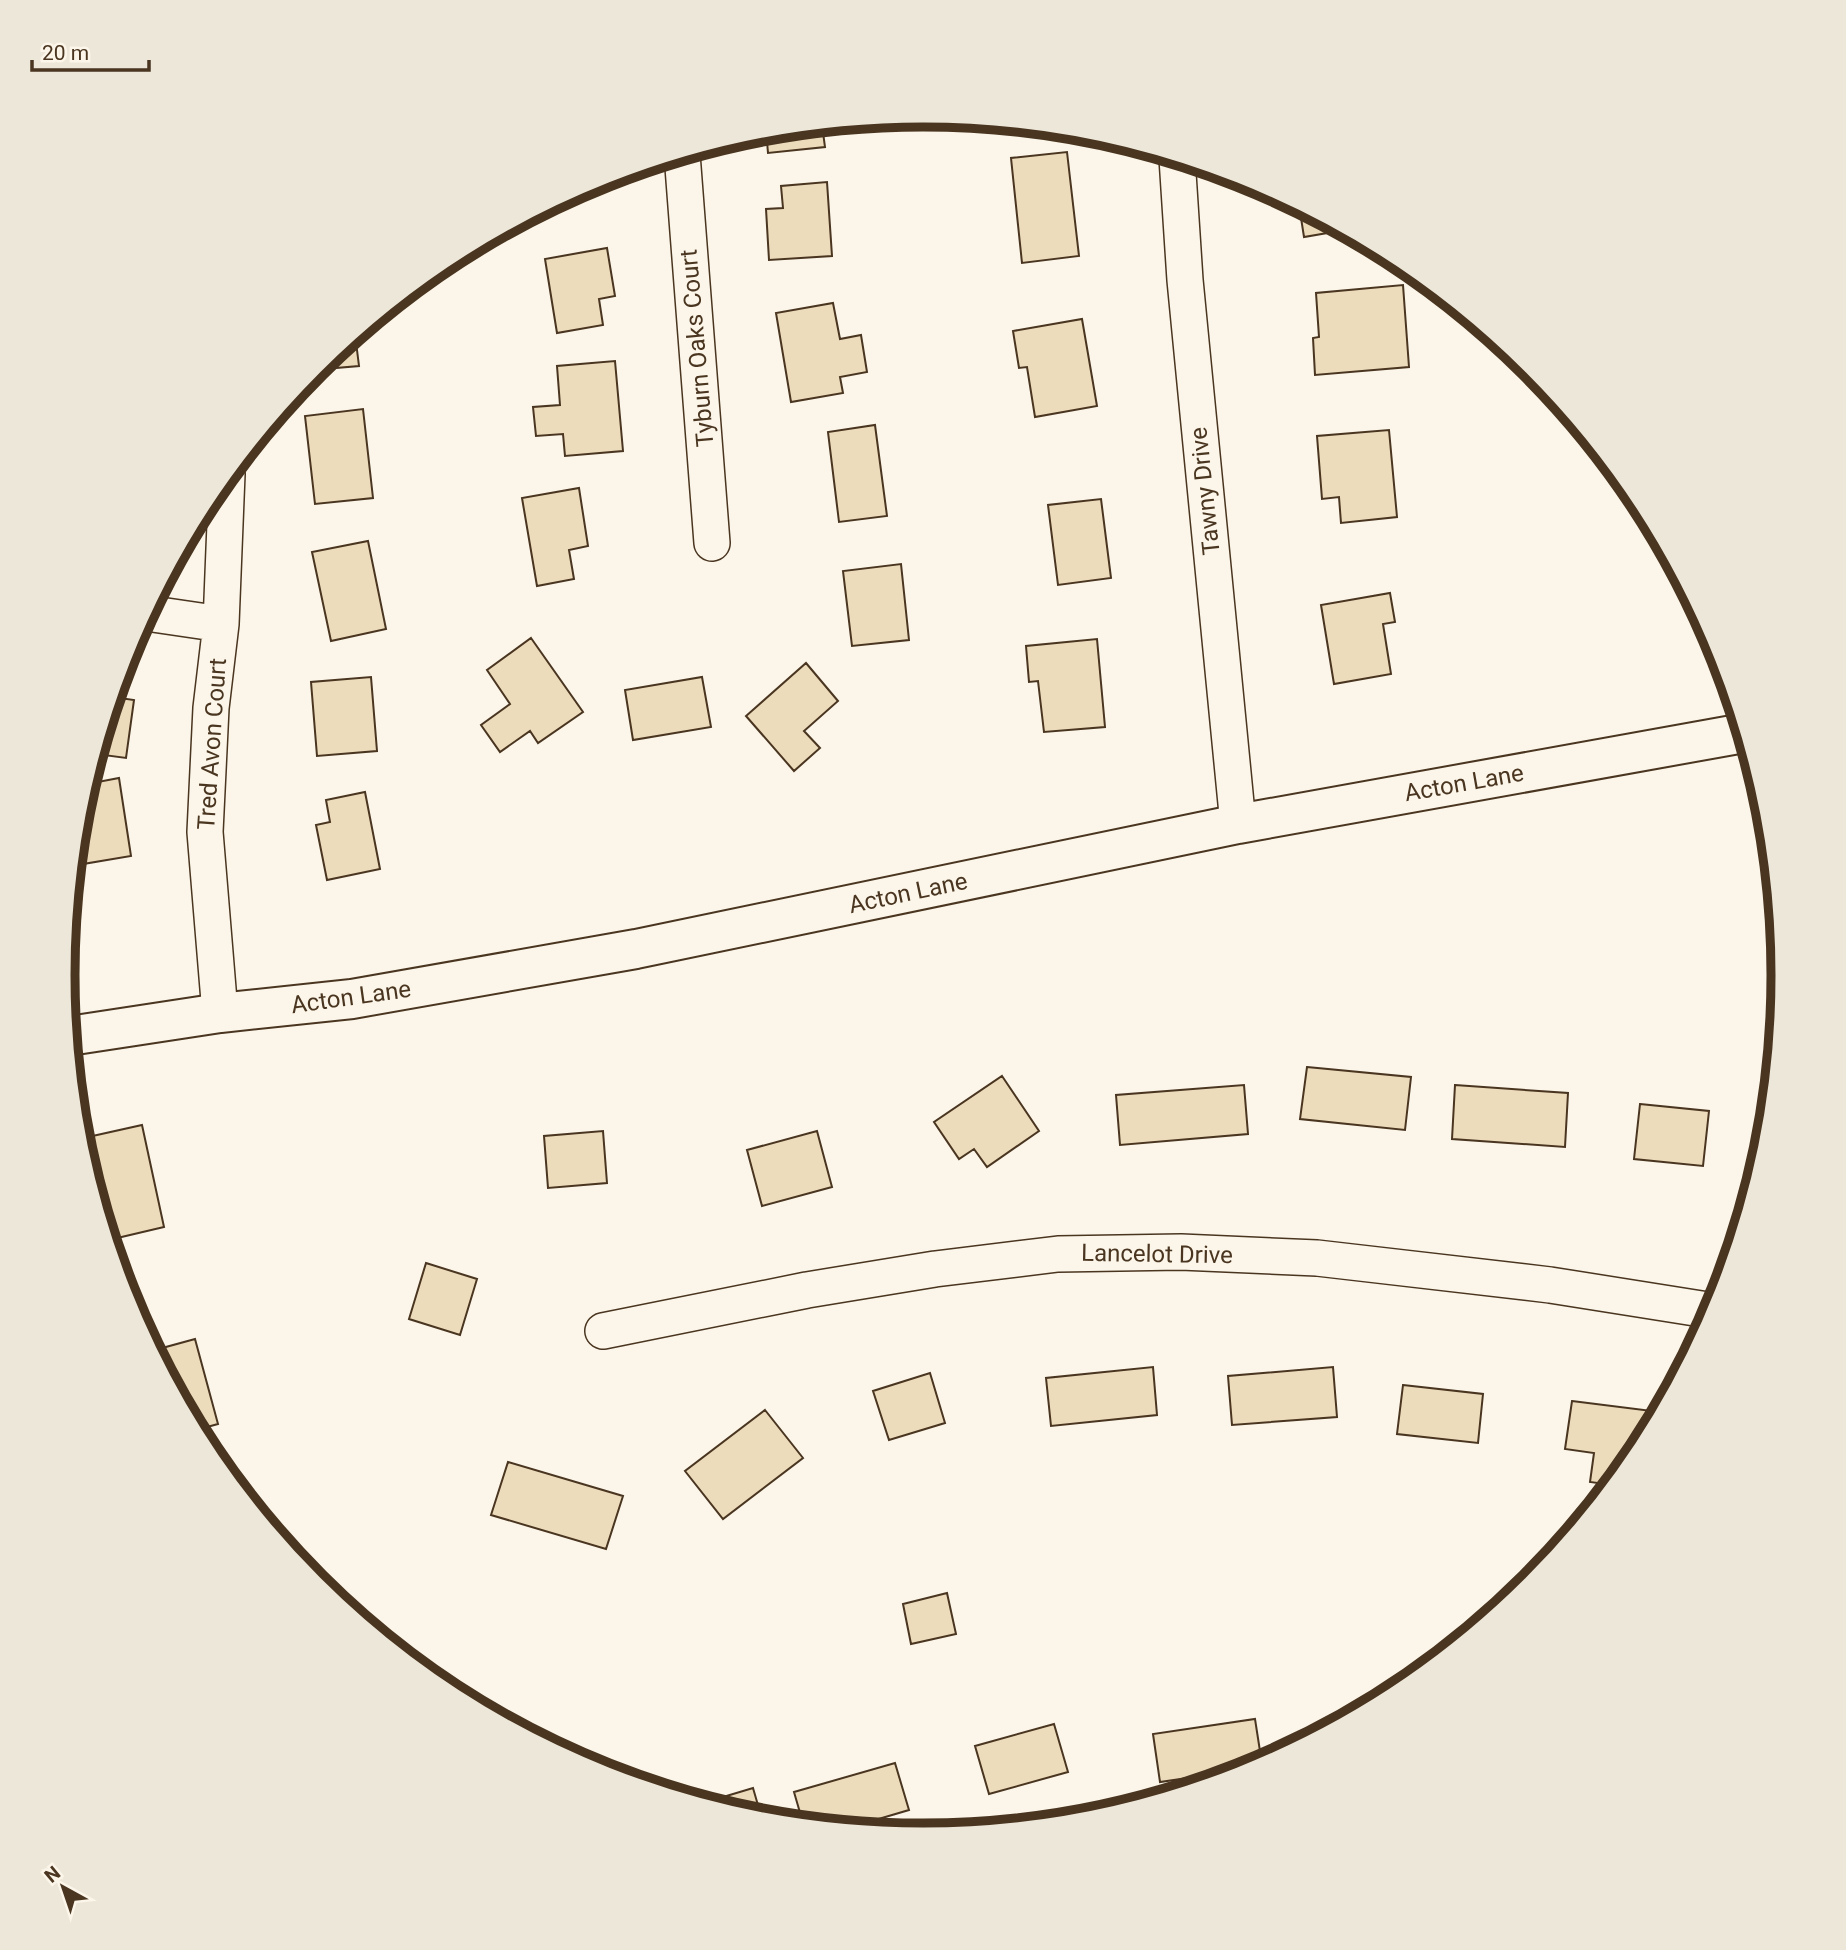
<svg xmlns="http://www.w3.org/2000/svg" width="1846" height="1950" viewBox="0 0 1846 1950" font-family="Roboto,sans-serif">
<rect width="100%" height="100%" fill="#fbf6e9"/>
<path fill="#ecdcbc" stroke="#4a3520" stroke-width="2" d="M822,125L825,147L768,153L766,130Z
M1067,152L1079,256L1022,263L1011,158Z
M604,177L605,187L576,190L594,180Z
M827,182L832,256L769,260L766,209L783,208L781,186Z
M1299,205L1345,230L1304,237Z
M607,248L615,296L599,299L603,325L557,333L545,259Z
M1403,285L1409,367L1315,375L1313,338L1319,337L1316,293Z
M833,303L840,339L861,335L867,372L840,377L843,393L791,402L776,313Z
M1082,319L1097,406L1035,417L1027,367L1019,368L1013,331Z
M355,334L359,366L312,370L315,367Z
M615,361L623,451L565,456L563,434L536,436L533,407L560,405L557,366Z
M363,409L373,498L315,504L305,416Z
M875,425L887,516L839,522L828,432Z
M1389,430L1397,517L1341,523L1339,497L1322,499L1317,436Z
M579,488L588,546L569,550L574,579L537,586L522,498Z
M1101,499L1111,578L1058,585L1048,505Z
M368,541L386,629L331,641L312,552Z
M901,564L909,640L852,646L843,571Z
M1390,593L1395,622L1383,624L1391,674L1334,684L1321,605Z
M531,638L583,712L538,743L530,731L500,752L481,725L510,704L487,670Z
M1097,639L1105,727L1044,732L1038,681L1029,682L1026,646Z
M806,663L838,701L804,731L820,748L794,771L746,716Z
M371,677L377,751L317,756L311,682Z
M702,677L711,727L633,740L625,690Z
M113,697L134,700L126,758L96,754Z
M119,778L131,856L83,864L77,830L80,807L87,784Z
M365,792L380,869L327,880L316,825L330,822L326,800Z
M1307,1067L1411,1077L1405,1130L1300,1119Z
M1002,1076L1039,1131L987,1167L974,1149L959,1159L934,1122Z
M1244,1085L1248,1134L1120,1145L1116,1095Z
M1455,1085L1568,1093L1565,1147L1452,1139Z
M1640,1104L1709,1111L1703,1166L1634,1159Z
M142,1125L164,1227L113,1239L105,1201L98,1203L79,1139Z
M603,1131L607,1183L548,1188L544,1136Z
M817,1131L832,1187L762,1206L747,1150Z
M426,1263L477,1279L460,1335L409,1319Z
M195,1339L218,1424L196,1430L155,1350Z
M1153,1367L1157,1415L1051,1426L1046,1378Z
M1333,1367L1337,1417L1232,1425L1228,1376Z
M930,1373L945,1423L889,1440L873,1391Z
M1403,1385L1483,1394L1478,1443L1397,1434Z
M1572,1401L1660,1412L1638,1453L1612,1485L1590,1482L1594,1453L1565,1449Z
M765,1410L803,1458L723,1519L685,1471Z
M508,1462L623,1496L606,1549L491,1515Z
M947,1593L956,1634L911,1644L903,1604Z
M1255,1719L1262,1764L1255,1768L1160,1782L1153,1734Z
M1054,1724L1068,1772L989,1794L975,1746Z
M895,1763L909,1810L848,1828L803,1823L794,1792Z
M753,1788L762,1819L703,1803Z"/>
<g fill="none" stroke-linecap="round" stroke-linejoin="round">
<g stroke="#4a3520" stroke-width="38">
<path id="street" d="M682,154L712,543
M1177,158L1185,280L1238,824
M146,613L221,624
M220,1013L205,832L211,708L221,624L227,474
M603,1331L807,1290L935,1269L1058,1254L1181,1252L1317,1258L1550,1285L1714,1311"/>
</g>
<g stroke="#4a3520" stroke-width="42">
<path id="secondary" d="M69,1036L220,1013L352,999L636,949L1238,824L1744,733"/>
</g>
<use href="#street" stroke="#fbf6e9" stroke-width="35"/>
<use href="#secondary" stroke="#fbf6e9" stroke-width="38"/>
</g>
<g text-anchor="middle" stroke-width="5" stroke-linejoin="round" paint-order="stroke">
<g font-size="24" fill="#4a3520" stroke="#fbf6e9">
<text transform="translate(697 348) rotate(-95)" y="8">Tyburn Oaks Court</text>
<text transform="translate(1205 491) rotate(-96)" y="8">Tawny Drive</text>
<text transform="translate(212 744) rotate(-86)" y="8">Tred Avon Court</text>
<text transform="translate(1464 783) rotate(-10)" y="8">Acton Lane</text>
<text transform="translate(908 893) rotate(-12)" y="8">Acton Lane</text>
<text transform="translate(351 997) rotate(-8)" y="8">Acton Lane</text>
<text transform="translate(1157 1254) rotate(1)" y="8">Lancelot Drive</text>
</g>
</g>
<path d="M0 0H1846V1950H0ZM75 975a848 848 0 1 1 1696 0a848 848 0 1 1-1696 0Z" fill="#ede7d9" fill-rule="evenodd"/>
<path fill="none" stroke="#4a3520" stroke-width="9" d="M75 975a848 848 0 1 1 1696 0a848 848 0 1 1-1696 0Z"/>
<g transform="translate(63 1887) rotate(320)" stroke="#fbf6e9" stroke-width="5" paint-order="stroke">
<path d="M0-5L12 26L0 18L-12 26Z" fill="#4a3520"/>
<text y="-10" font-size="19" font-weight="bold" text-anchor="middle" fill="#4a3520">N</text>
</g>
<path d="M32 60v10h117v-10" fill="none" stroke="#4a3520" stroke-width="3.5"/>
<text x="42" y="60" font-size="21" fill="#4a3520" stroke="#fbf6e9" stroke-width="5" paint-order="stroke">20 m</text>
</svg>
